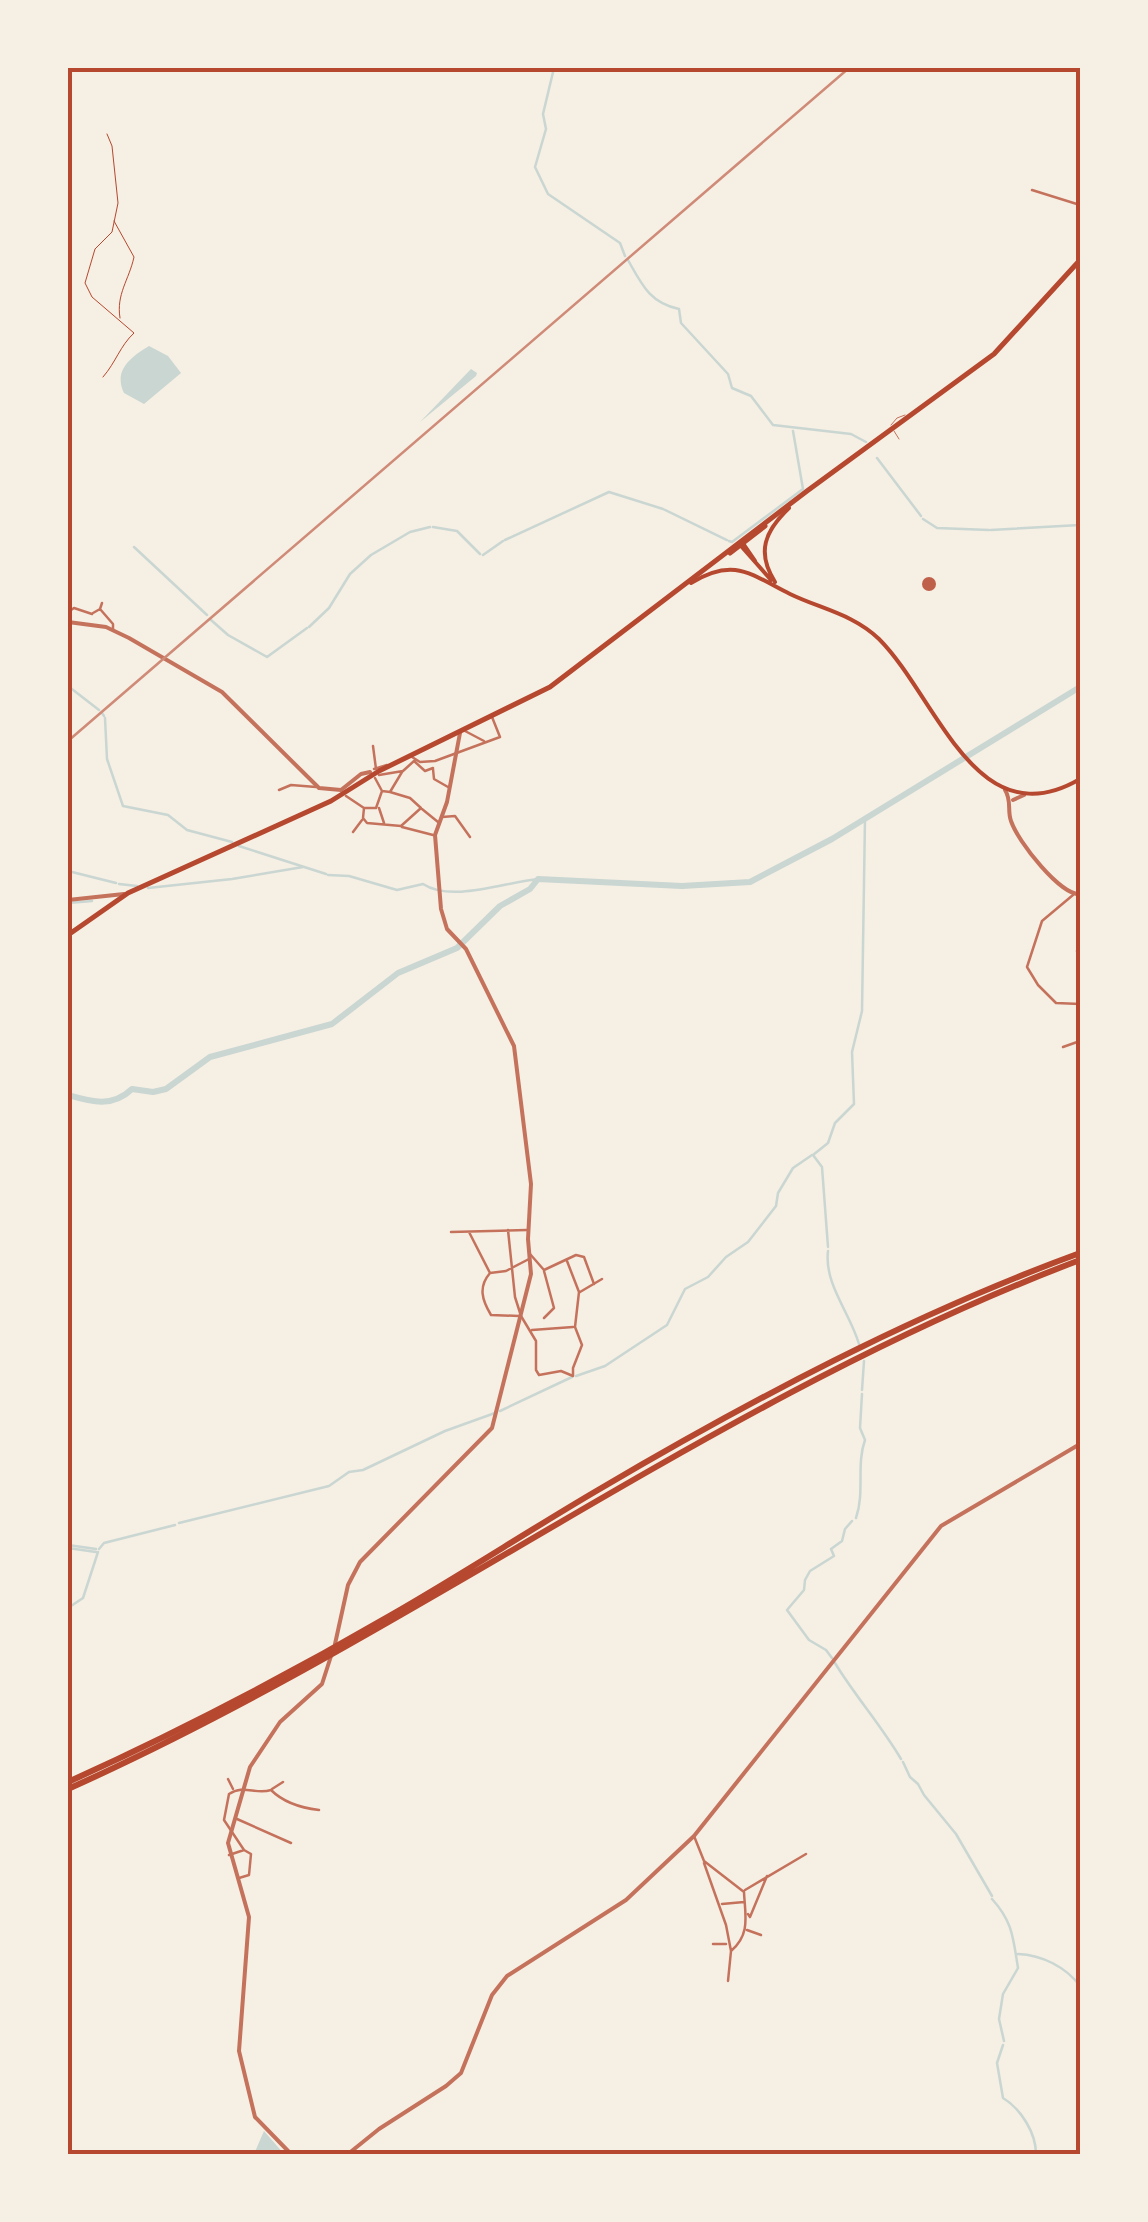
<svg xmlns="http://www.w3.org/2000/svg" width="1148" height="2222" viewBox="0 0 1148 2222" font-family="Overpass,sans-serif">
<rect width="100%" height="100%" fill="#f6efe4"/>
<path fill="#c9d6d2" d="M149,346L168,356L181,373L144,404L124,393C113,370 131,357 149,346Z
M471,369L477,373L476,376L420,422Z
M264,2131L284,2154H254Z"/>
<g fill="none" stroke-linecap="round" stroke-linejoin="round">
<path stroke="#c9d6d2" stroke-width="2.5" d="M554,68L543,114L546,129L535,167L548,194L620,243L625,256
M628,260C642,285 650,303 679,309L681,323L728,374L732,388L751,396L773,425L851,434L866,442
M877,458L921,516
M923,519L937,528L989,530
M433,527L457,531L480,554
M991,530L1080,525
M505,540L609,492L663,509L727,540
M729,541L732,542L803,489L793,431
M134,547L207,615
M483,555L503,541
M211,620L228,635L267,657L307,628
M309,627L329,608L350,574L371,555L410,532L430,527
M68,686L99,710
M102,713L104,716
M105,718L107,759L123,806L168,815L187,830L232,842
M239,846L326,874
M68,871L116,883
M328,875L349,876L397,890L423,884C452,903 505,882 538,879
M119,884L137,886
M148,888L232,879L303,867
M68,903L92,901
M828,1247L822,1167L813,1155L828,1143L835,1123L854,1104L852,1052L862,1011L865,818
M828,1251C824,1284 850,1313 859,1344
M576,1376L605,1366L667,1325L685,1289L708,1277L726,1257L748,1242L776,1206L778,1193L793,1168L812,1155
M862,1390L864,1361
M500,1411L572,1377
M856,1518C865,1492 856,1465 865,1440L860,1428L862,1394
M179,1523L329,1486L349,1472L363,1470L445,1431L495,1413
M68,1545L96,1549
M68,1548L96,1552
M99,1549L104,1543L175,1525
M68,1608L83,1598L98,1552
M832,1658L826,1650L809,1640L787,1610L804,1590L805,1580L810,1571L834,1556L831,1549L842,1541L845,1529L852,1521
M835,1663C855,1696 881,1725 901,1759
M903,1762L910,1777L918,1784L924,1795L956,1834L992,1896
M992,1899C1013,1922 1013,1938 1018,1968L1003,1994L999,2019L1004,2041
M1018,1954C1042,1955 1066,1967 1080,1986
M1003,2045L997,2063L1003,2098C1021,2109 1036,2133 1036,2154"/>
<path stroke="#c9d6d2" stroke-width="6" d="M68,1095C92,1102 112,1108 132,1089L153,1092L166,1089L210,1057L332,1024L398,973L457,948L500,906L530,889L538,879L682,886L750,882L832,839L1080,687"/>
</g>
<path fill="#bf614a" d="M922 584a7 7 0 1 1 14 0a7 7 0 1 1-14 0Z"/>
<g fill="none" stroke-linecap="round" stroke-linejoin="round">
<path stroke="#b5482f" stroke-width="1" d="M114,221L134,257C129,280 116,294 120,318
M103,377C116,362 120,346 134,333L92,297L85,283L95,249L112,232L118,203L112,146L107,134"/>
<path stroke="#c5725c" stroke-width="1" d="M891,425L897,418L905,415
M894,431L899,439"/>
<path stroke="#c5725c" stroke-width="2.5" d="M1032,190L1080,205
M100,609L113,624V629
M68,612L74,608L92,614
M93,613L100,609L102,603
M465,731L484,741
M373,746L376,769
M412,757L420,762L435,761L500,737L492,717
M374,769L387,765
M433,769L434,779L448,787
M379,775L403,771L414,761L425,771L433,768
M375,778L382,791L390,792L402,772
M279,790L291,785L316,787
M346,796L364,808H376L382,791
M364,808L363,818L367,823L401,826L421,808L410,798L390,792
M379,808L384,823
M422,809L438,822
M442,817L455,816L470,837
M402,827L433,835
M353,832L362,820
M1073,895L1042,921L1027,967L1038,985L1056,1003L1080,1004
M1078,895L1080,902
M1077,951L1080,950
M1063,1047L1080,1041
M508,1230L515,1297L521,1316L536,1341V1370L539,1375L561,1371L573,1376V1368L582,1345L575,1327L579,1292L567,1261
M451,1232L527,1230
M469,1232L490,1273
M530,1254L544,1270L576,1255L584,1257L594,1284
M544,1271L554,1308L544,1318
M580,1292L602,1279
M519,1316L491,1315C482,1300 478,1287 490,1273L506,1271L529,1259
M532,1330L573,1327
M228,1779L233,1789
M272,1789L283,1782
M237,1819L291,1843
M694,1836L704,1861L744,1892C745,1915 751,1934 731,1951
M244,1850L224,1820L229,1794C244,1784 255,1795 271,1790C283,1802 302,1808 319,1810
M229,1855L244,1850L251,1854L249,1875L239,1878
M704,1863L726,1925L731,1951L728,1981
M745,1890L806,1854
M722,1904L744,1902
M748,1914L750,1917L767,1876
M747,1930L761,1935
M713,1944H726"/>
<path stroke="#c5725c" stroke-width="4" d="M68,622L106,627L129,638L222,692L319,788L341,790L361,774L370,772
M1005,790C1012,801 1007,810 1011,821C1018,842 1061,896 1080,894
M1013,800L1024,795
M68,900L124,894
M335,1644L348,1585L360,1562L492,1428L531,1274L528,1239L531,1184L514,1046L466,949L447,929L441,909L435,835L447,802L460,733
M291,2154L255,2117L239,2051L249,1917L228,1843L250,1767L280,1722L322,1684L332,1653
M348,2154L379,2129L446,2086L461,2073L492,1995L507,1976L626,1900L694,1836L941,1526L1080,1444"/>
<path stroke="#b5482f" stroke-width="4" d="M744,545L755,561
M741,546L771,580
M775,582C756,552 765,531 789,508
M691,583C734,557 750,574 790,594C821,609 853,614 879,639C937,697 976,840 1080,779"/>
<path stroke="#b5482f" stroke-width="5" d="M730,553L765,526
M68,935L128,893L331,801L379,771L550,687L807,491L994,354L1080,260"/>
<path stroke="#b5482f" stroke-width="6" d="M68,1782C178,1732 286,1676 391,1615C461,1575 528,1531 598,1490C751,1400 913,1314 1080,1253
M68,1789C416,1633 721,1395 1080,1260"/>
<path stroke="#cf8b77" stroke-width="2.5" d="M68,741L849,68"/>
</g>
<rect width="1148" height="2222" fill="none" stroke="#f6efe4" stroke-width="140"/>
<rect x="70" y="70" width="1008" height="2082" fill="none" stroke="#b5482f" stroke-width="4"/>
</svg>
